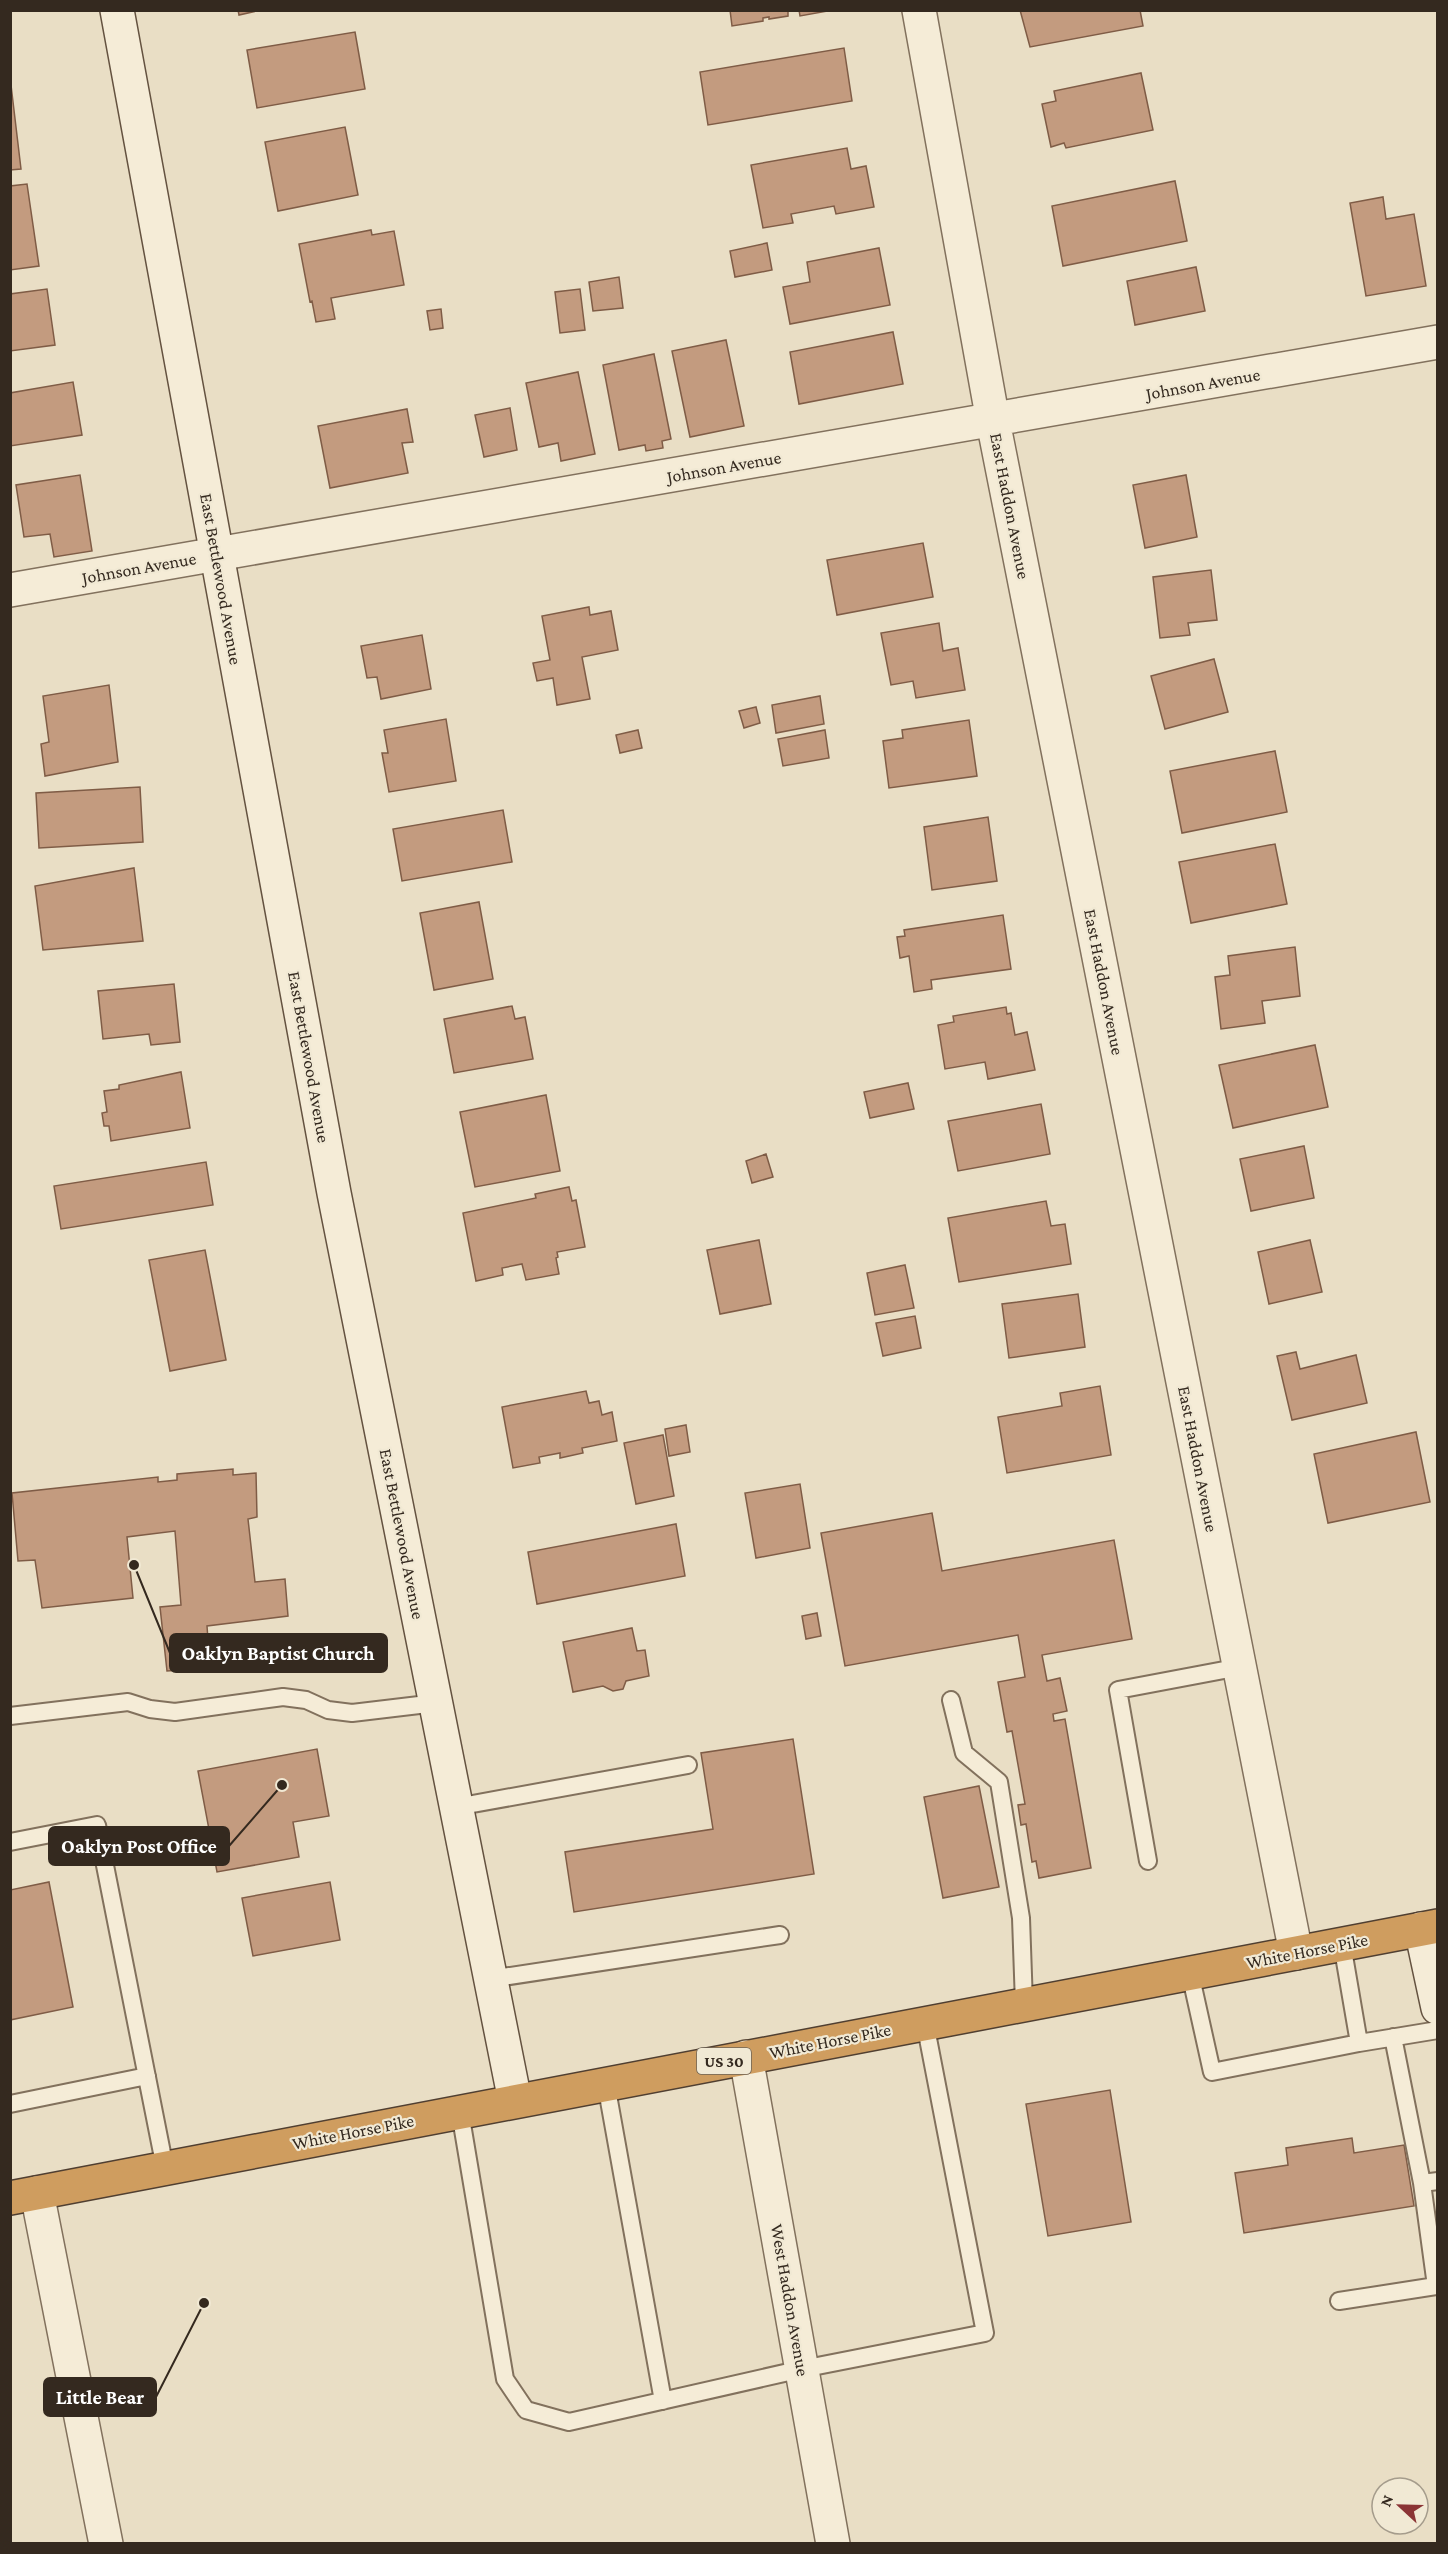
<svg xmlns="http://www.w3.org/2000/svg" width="1448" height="2554" viewBox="0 0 1448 2554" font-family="'Crimson Pro',serif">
<rect width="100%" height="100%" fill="#e9dec5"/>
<path fill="#c39b7f" stroke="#7f5c46" stroke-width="1.5" d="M238,10H261L239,15Z
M730,10H788V16L769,19V17L763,18V21L732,26Z
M799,10H833L800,16Z
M1020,10H1140L1143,26L1030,47Z
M355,32L365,89L257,108L247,50Z
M844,48L852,101L708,125L700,72Z
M1141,73L1153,130L1066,148L1064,143L1051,147L1042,104L1056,101L1054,91Z
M11,85L21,169L10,170V85Z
M345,127L358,195L278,211L265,142Z
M847,148L851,169L866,166L874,207L836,214L834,206L791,214L793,223L763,228L751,165Z
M1175,181L1187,241L1063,266L1052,206Z
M27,184L39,266L10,270V186Z
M1383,197L1386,219L1414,214L1426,286L1366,296L1350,203Z
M371,230L372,235L394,231L404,285L331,298L335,319L316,322L312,301L310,302L299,244Z
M767,243L772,270L735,277L730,251Z
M879,248L890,305L790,324L783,287L810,282L807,262Z
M1196,267L1205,311L1135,325L1127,281Z
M619,277L623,308L593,311L589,282Z
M47,289L55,345L10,351V294Z
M580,289L585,330L560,333L555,292Z
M441,309L443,328L430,330L427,311Z
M893,332L903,384L799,404L790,352Z
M726,340L744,426L690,437L672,351Z
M654,354L671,439L662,441L663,448L646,451L645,445L619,450L603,365Z
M578,372L595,454L561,461L558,443L539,447L526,383Z
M73,382L82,435L10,446V393Z
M510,408L517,450L484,457L475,415Z
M407,409L413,442L402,443L408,473L330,488L318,426Z
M80,475L92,551L54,557L50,534L24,537L16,485Z
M1186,475L1197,537L1145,548L1133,485Z
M923,543L933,597L837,615L827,560Z
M1211,570L1217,620L1188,623L1190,635L1160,638L1153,577Z
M589,607L590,615L611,611L618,650L582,657L590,699L557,705L553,678L537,681L533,663L550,660L542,616Z
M939,623L943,651L958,648L965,690L916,698L913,681L891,685L881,633Z
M422,635L431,689L381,699L377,677L367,678L361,646Z
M1214,659L1228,712L1165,729L1151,676Z
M109,685L118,762L45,776L41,744L49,742L43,696Z
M820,696L824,724L776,733L772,705Z
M756,707L760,723L744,728L739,711Z
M446,719L456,781L389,792L382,753H388L384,730Z
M969,720L977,776L889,788L883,741L903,738L902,730Z
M638,730L642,748L620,753L616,735Z
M825,730L829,758L783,766L778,739Z
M1275,751L1287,812L1182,833L1170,771Z
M140,787L143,842L39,848L36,793Z
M503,810L512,862L402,881L393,829Z
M988,817L997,881L932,890L924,827Z
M1275,844L1287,904L1191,923L1179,862Z
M134,868L143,941L43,950L35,886Z
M479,902L493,979L434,990L420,913Z
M1003,915L1011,969L931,980L932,989L914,992L909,956L900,958L897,937L905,936L904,930Z
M1295,947L1300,996L1262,1001L1265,1023L1221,1029L1215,977L1230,975L1228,956Z
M174,984L180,1042L151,1045L149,1034L103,1039L98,991Z
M512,1006L515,1019L525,1017L533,1059L454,1073L444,1019Z
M1006,1007L1007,1014L1011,1013L1015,1035L1027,1032L1035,1070L988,1079L985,1062L945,1069L938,1025L954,1022L953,1016Z
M1315,1045L1328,1107L1233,1128L1219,1065Z
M181,1072L190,1128L111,1141L109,1126H104L102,1113L107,1112L104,1091L119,1089V1085Z
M908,1083L914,1109L870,1118L864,1092Z
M546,1095L560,1171L475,1187L460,1112Z
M1041,1104L1050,1154L958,1171L948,1121Z
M1304,1146L1314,1198L1251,1211L1240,1159Z
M766,1154L773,1177L752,1183L746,1161Z
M206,1162L213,1205L61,1229L54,1186Z
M569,1187L572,1201L576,1200L585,1247L557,1252L558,1257L556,1258L559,1274L526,1280L522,1264L502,1268L503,1275L476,1281L463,1213L536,1198L535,1194Z
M1046,1201L1051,1226L1065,1224L1071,1264L959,1282L948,1218Z
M759,1240L771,1304L720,1314L707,1250Z
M1310,1240L1322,1292L1269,1304L1258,1252Z
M205,1250L226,1360L170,1371L149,1260Z
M905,1265L914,1308L875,1315L867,1273Z
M1078,1294L1085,1347L1009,1358L1002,1304Z
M915,1316L921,1348L883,1356L876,1323Z
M1296,1352L1300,1369L1356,1355L1367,1403L1292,1420L1277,1356Z
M1100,1386L1111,1455L1007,1473L998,1417L1062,1406L1060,1393Z
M586,1391L589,1403L599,1401L602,1415L612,1412L617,1441L582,1448L583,1453L560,1458V1453L539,1457L540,1463L513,1468L502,1407Z
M686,1425L690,1452L669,1456L665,1429Z
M1416,1432L1430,1502L1328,1523L1314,1454Z
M663,1435L674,1496L636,1504L624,1443Z
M233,1469V1475L256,1473L257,1517L248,1519L255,1582L285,1579L288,1616L207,1626L210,1668L167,1671L160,1607L181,1605L175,1531L127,1537L133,1598L42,1608L35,1560L18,1561L12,1493L158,1477V1482L177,1480V1474Z
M800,1484L810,1548L756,1558L745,1493Z
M932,1513L942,1571L1114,1540L1132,1639L1042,1655L1047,1681L1060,1678L1067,1711L1053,1714L1054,1721L1065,1719L1091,1868L1039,1878L1036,1861L1032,1862L1026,1824L1021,1825L1018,1805L1025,1804L1012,1731L1007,1732L998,1682L1025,1677L1018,1635L845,1666L821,1533Z
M676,1524L685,1576L537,1604L528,1552Z
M817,1613L821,1636L806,1639L802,1616Z
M632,1628L637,1651L645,1650L649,1676L626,1681L623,1689L613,1691L603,1686L573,1692L563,1642Z
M793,1739L814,1874L574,1912L565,1852L713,1829L701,1753Z
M317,1749L329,1816L293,1822L299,1857L217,1872L198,1771Z
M979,1786L999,1887L943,1898L924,1797Z
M49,1882L73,2007L10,2020V1890Z
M330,1882L340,1940L253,1956L242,1898Z
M1110,2090L1131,2222L1048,2236L1026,2104Z
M1352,2138L1354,2153L1404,2145L1414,2206L1244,2233L1235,2173L1288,2165L1286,2148Z"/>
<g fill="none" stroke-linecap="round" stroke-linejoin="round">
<g stroke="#82715d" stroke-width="20">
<path id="lane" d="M951,1700L964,1753L999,1782L1021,1918L1024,2004
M10,1716L128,1702L150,1709L175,1712L283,1697L306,1700L328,1710L352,1713L436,1703
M456,1807L688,1765
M10,1842L97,1825L165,2168
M1148,1861L1118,1690L1240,1667
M1190,1973L1212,2072L1359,2043L1342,1944
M490,1979L780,1935
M1393,2037L1422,2183L1438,2181
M1359,2043L1438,2030
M606,2084L663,2401
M10,2104L147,2076
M460,2112L505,2379L526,2410L569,2422L802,2369L985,2333L925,2023
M1339,2301L1436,2286L1422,2183"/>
</g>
<g stroke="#82715d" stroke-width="36">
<path id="street" d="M919,10L993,421L1296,1953
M10,590L1438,342
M746,2057L833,2544
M37,2193L106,2544"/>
</g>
<g stroke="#645240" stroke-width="36">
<path id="secondary" d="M117,10L334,1193L515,2101
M1421,1929L1438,2008"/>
</g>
<g stroke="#503f31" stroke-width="36">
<path id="highway" d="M10,2198L1438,1926"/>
</g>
<use href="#lane" stroke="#f5ecd7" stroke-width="16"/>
<use href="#street" stroke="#f5ecd7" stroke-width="33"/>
<use href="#secondary" stroke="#f5ecd7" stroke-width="33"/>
<use href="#highway" stroke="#cf9d5f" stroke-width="33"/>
</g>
<g text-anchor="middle" stroke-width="4.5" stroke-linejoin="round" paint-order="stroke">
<rect fill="#f1e9d4" stroke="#6d6355" stroke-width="1.5" x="697" y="2048" width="54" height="26" rx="4.5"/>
<g font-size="16" font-weight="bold" fill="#34291f">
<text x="724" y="2067">US 30</text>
</g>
<g font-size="18" fill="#34291f" stroke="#f1e9d4">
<text transform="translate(1203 384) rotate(-10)" y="6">Johnson Avenue</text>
<text transform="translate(724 467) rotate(-10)" y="6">Johnson Avenue</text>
<text transform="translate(1010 506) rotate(79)" y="6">East Haddon Avenue</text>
<text transform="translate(139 568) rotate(-10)" y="6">Johnson Avenue</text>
<text transform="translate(221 579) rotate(80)" y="6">East Bettlewood Avenue</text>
<text transform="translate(1104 982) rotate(79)" y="6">East Haddon Avenue</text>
<text transform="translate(309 1057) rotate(80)" y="6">East Bettlewood Avenue</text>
<text transform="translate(1198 1459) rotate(79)" y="6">East Haddon Avenue</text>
<text transform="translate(402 1534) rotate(79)" y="6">East Bettlewood Avenue</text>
<text transform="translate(1307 1951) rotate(-11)" y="6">White Horse Pike</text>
<text transform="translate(830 2041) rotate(-11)" y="6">White Horse Pike</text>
<text transform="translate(353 2132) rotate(-11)" y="6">White Horse Pike</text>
<text transform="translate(790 2300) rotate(80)" y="6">West Haddon Avenue</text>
</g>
</g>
<path fill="none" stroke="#34291f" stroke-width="2" d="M134 1565L170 1653M282 1785L229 1846M204 2303L156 2397"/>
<g fill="#34291f" stroke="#f1e9d4" stroke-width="2">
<circle cx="134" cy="1565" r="6"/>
<circle cx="282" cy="1785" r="6"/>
<circle cx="204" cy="2303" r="6"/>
</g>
<g fill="#34291f" stroke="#34291f" stroke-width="2">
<rect x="170" y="1634" width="217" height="38" rx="6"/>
<rect x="49" y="1827" width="180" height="38" rx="6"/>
<rect x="44" y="2378" width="112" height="38" rx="6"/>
</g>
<g font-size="20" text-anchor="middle" font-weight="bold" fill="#fff">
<text x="278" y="1660">Oaklyn Baptist Church</text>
<text x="139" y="1853">Oaklyn Post Office</text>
<text x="100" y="2404">Little Bear</text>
</g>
<rect width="1448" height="2554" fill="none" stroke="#34291f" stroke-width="24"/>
<g transform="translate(1400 2506) rotate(292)"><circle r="28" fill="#f1e9d4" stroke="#a59c8c" stroke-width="1.5"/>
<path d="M0-4.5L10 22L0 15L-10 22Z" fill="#8b3435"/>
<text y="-9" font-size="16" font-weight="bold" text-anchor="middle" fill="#34291f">N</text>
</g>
</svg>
